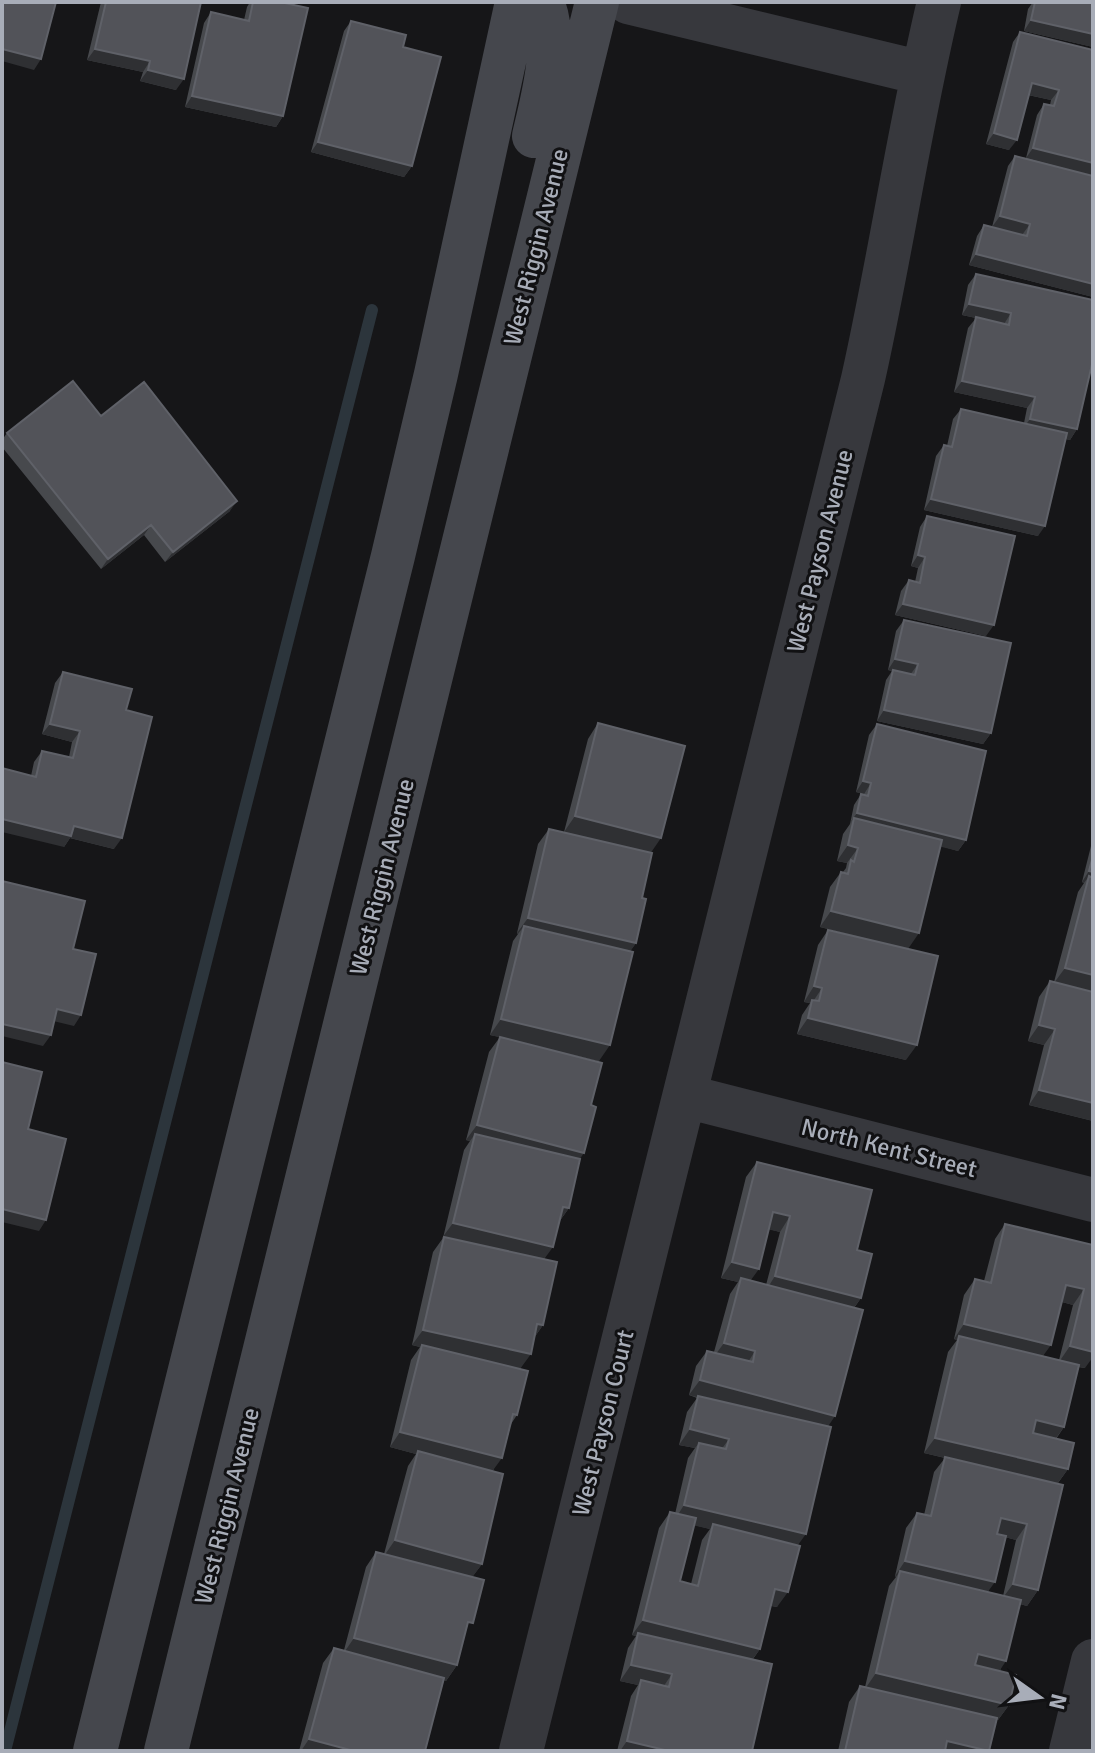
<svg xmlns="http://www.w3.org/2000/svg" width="1095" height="1753" viewBox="0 0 1095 1753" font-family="Signika,sans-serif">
<rect width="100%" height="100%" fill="#161618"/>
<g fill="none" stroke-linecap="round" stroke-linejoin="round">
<path stroke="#2c353c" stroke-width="12" d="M5,1751L372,310"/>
<path stroke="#37383d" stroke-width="44" d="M628,2L922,73
M685,1096L1093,1200
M521,1751L863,379C891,254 909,127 939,2
M1071,1751L1093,1661"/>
<path stroke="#45474d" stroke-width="44" d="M534,136C543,97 559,40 542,2
M95,1751L393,556L436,374L517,2
M166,1751L597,2"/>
</g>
<path fill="#47494d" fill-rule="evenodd" d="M101,2H201L176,90L140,81L143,72L87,60Z
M250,2H280L283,116L276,127L185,107L204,23L211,12L244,20L247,7Z
M1033,2H1093V47L1024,31L1028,9Z
M351,21L403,47L412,166L404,177L311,152L344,31Z
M1020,32L1093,50V297L969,265L977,236L984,225L992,227L1008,166L1015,156L1026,158L1037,115L1044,104L1050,105L1051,100L1028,95L1009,150L986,144L1013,42Z
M976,274L1093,300L1077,429L1070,440L1066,439L1038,536L924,510L936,456L944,445L947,446L953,419L961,409L1024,423L1027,408L954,392L968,328L976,318L962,315L968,285Z
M101,416L230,511L165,562L144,535L101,569L2,447V440L7,433Z
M927,516L986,636L895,615L901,591L909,580L915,582L918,568L911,566L920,527Z
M904,620L991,733L983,744L877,721L886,680L892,671L888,670L896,631Z
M63,672L126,710L114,849L70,838L64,847L31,776L34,762L42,751L69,757L72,742L42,734L55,683Z
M598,723L651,853L642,898L636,943L630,951L599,1061L511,1040L591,1105L569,1208L559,1222L544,1260L543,1325L534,1338L520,1369L517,1415L511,1424L493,1471L482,1564L472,1577L465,1634L457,1665L446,1681L444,1680L425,1751H299L323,1663L334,1648L344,1650L366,1567L376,1552L384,1554L408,1466L416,1454L390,1447L411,1360L420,1347L412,1345L433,1252L443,1238L464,1150L470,1141L466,1140L489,1052L500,1037L490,1035L513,941L518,934L517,933L538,844L549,829L564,832L588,739Z
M877,724L966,840L958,851L941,846L908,949L820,927L830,887L841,872H843L846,868L847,863L837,861L843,834L850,824L854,805L861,794L863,795L864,794L856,792L869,735Z
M1093,838V1121L1029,1105L1044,1045L1028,1041L1039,997L1050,981L1054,982L1078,892L1084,883L1082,882Z
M828,930L906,1060L797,1034L802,1015L810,1003L804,1002L818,945Z
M757,1162L857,1250L861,1298L854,1308L828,1427L798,1545L777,1607L771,1606L760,1649L753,1659L752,1751H617L631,1696L638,1685L620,1681L628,1648L636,1636L632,1635L659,1528L670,1512L675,1514L688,1458L695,1448L679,1445L687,1412L697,1398L689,1395L696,1366L707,1351L714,1352L730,1294L738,1282L721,1278L746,1177ZM769,1229L780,1232L766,1285L750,1281ZM694,1525L710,1529L702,1540L691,1584L680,1581Z
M1005,1224L1093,1245L1085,1368L1078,1367L1064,1427L1056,1439L1068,1469L1058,1483L1038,1590L1027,1606L1020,1604L1000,1671L1009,1705L998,1720H996L989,1751H838L849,1702L860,1686L865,1687L889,1586L896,1577L895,1576L906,1528L917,1513L924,1515L934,1472L945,1458L924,1453L948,1352L957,1340L954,1339L964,1295L975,1279L984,1281L995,1239ZM1062,1302L1073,1305L1059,1360L1043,1356ZM1005,1537L1016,1540L1003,1596L988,1592Z"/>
<path fill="#2f3033" d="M1031,20L1093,34V47L1024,31Z
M2,49L41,59L34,70L2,61Z
M95,49L150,61L143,72L87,60Z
M148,70L184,79L176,90L140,81Z
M1032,83L1059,90L1051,100L1024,94Z
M192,96L283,116L276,127L185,107Z
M994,133L1017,140L1009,150L986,144Z
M318,142L412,166L404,177L311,152Z
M1033,148L1093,163V176L1026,158Z
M1000,216L1030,224L1022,235L992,227Z
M976,254L1093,284V297L969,265Z
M969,304L1011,313L1004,324L962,315Z
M962,381L1035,397L1027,408L954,392Z
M1030,419L1077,429L1070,440L1022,430Z
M931,499L1045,526L1038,536L924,510Z
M237,501L230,511L165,562L173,552Z
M151,525L144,535L101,569L108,559Z
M918,555L925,557L918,568L911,566Z
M903,604L994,625L986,636L895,615Z
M895,659L918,664L910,675L888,670Z
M884,710L991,733L983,744L877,721Z
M50,724L80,731L72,742L42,734Z
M863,781L871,783L864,794L856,792Z
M857,813L966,840L958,851L853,825L854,818L849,824Z
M575,816L661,838L650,854L564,832Z
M2,819L74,826L122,838L114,849L70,838L64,847L2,832Z
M848,845L858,848L847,863L837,861Z
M1089,871L1093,872V885L1089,876L1084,883L1082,882Z
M831,911L919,933L908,949L820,927Z
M528,918L636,943L625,959L524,926L518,934L517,933Z
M1065,968L1093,975V993L1054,983Z
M814,986L822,988L812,1003V1000L810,1003L804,1002Z
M57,1009L81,1015L74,1026L49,1020Z
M808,1018L917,1045L906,1060L797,1034Z
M501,1019L610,1045L599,1061L490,1035Z
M2,1024L51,1035L43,1046L2,1036Z
M1039,1025L1055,1029L1044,1045L1028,1041Z
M1039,1090L1093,1103V1121L1029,1105Z
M477,1125L584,1153L573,1169L475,1134L470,1141L466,1140Z
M563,1207L569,1208L558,1223Z
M2,1209L46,1220L39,1231L2,1222Z
M773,1212L790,1216L780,1232L762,1228Z
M453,1223L553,1247L542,1262L442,1238Z
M732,1262L759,1269L748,1284L741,1278L738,1282L721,1278Z
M775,1276L861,1298L850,1313L765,1292Z
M1066,1285L1084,1289L1073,1305L1055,1300Z
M537,1324L543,1325L532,1341Z
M964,1324L1051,1345L1040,1360L959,1336L957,1340L954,1339Z
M423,1330L531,1354L520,1369L422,1345L420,1347L412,1345Z
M724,1343L755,1351L745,1367L713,1358Z
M1070,1346L1093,1352V1357L1085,1368L1059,1362Z
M700,1380L835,1416L825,1431L689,1395Z
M1036,1420L1064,1427L1053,1442L1025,1435Z
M690,1429L729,1439L718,1454L699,1443L695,1448L679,1445Z
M400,1432L502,1458L491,1473L418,1451L416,1454L390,1447Z
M935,1438L1068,1469L1057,1484L924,1453Z
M684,1505L806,1534L795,1549L713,1524L710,1529L674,1521Z
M1001,1518L1027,1524L1016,1540L990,1533Z
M395,1540L482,1564L471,1579L384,1556Z
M905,1561L995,1582L984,1597L900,1571L896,1577L895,1576Z
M1013,1584L1038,1590L1027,1606L1002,1599Z
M775,1589L788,1592L777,1607L764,1604Z
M643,1620L760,1649L749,1664L638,1633L636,1636L632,1635Z
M354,1638L457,1665L446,1681L343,1654Z
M978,1654L1006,1661L996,1676L967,1670Z
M631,1665L672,1674L661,1690L641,1680L638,1685L620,1681Z
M876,1673L1009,1705L998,1720L865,1689Z
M309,1739L354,1751H301Z
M627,1741L669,1751H620Z
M947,1741L989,1751H940Z"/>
<path fill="#525359" stroke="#5f6168" stroke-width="2" d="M2,2H56L41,59L2,49Z
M106,2H201L184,79L148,70L150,61L95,49Z
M253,2H280L308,8L283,116L192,96L211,12L249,21Z
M1035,2H1093V34L1031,20Z
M351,21L406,35L403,47L441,57L412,166L318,142Z
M1020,32L1093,50V163L1033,148L1044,104L1054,106L1059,90L1032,83L1017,140L994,133Z
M1015,156L1093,176V284L976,254L984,225L1027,236L1030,224L1000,216Z
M976,274L1093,300V360L1077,429L1030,419L1035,397L962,381L976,317L1009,325L1011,313L969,304Z
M73,381L101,416L144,382L237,501L173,552L151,525L108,559L7,433Z
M961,409L1067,433L1045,526L931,499L944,445L952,447Z
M927,516L1015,536L994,625L903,604L909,580L920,583L925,557L918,555Z
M904,620L1011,643L991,733L884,710L893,670L915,675L918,664L895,659Z
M63,672L132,689L126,710L152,717L122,838L74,826L71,836L2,819V768L36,777L42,751L73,758L80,731L50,724Z
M598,723L685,746L661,838L575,816Z
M877,724L986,751L966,840L857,813L861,794L868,796L871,783L863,781Z
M854,818L942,840L919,933L831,911L841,872L848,874L851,860L854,862L858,848L848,845Z
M549,829L652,853L642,898L646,899L636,943L528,918Z
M1093,856V872L1089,871Z
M1089,876L1093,878V975L1065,968Z
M2,881L85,901L73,949L96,954L81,1015L57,1009L51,1035L2,1024Z
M524,926L633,952L610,1045L501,1019Z
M828,930L938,956L917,1045L808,1018L812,1000L819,1001L822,988L814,986Z
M1050,981L1093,992V1103L1039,1090L1055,1029L1039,1025Z
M500,1037L602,1063L591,1105L596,1107L584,1153L477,1125Z
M2,1062L42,1072L28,1129L66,1139L46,1220L2,1209Z
M475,1134L580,1159L569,1208L563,1207L553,1247L453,1223Z
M757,1162L872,1190L857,1250L872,1254L861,1298L775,1276L790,1216L773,1212L759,1269L732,1262Z
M1005,1224L1093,1245V1352L1070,1346L1084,1289L1066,1285L1051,1345L964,1324L975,1279L991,1283Z
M444,1237L557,1262L543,1325L537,1324L531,1354L423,1330Z
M741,1278L863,1310L835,1416L700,1380L707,1351L753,1362L755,1351L724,1343Z
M959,1336L1079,1365L1064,1427L1036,1420L1033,1433L1074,1443L1068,1469L935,1438Z
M422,1345L528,1371L517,1415L513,1414L502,1458L400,1432Z
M698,1396L831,1427L806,1534L684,1505L699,1443L726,1449L729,1439L690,1429Z
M418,1451L503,1474L482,1564L395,1540Z
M945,1457L1063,1485L1038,1590L1013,1584L1027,1524L1001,1518L997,1534L1006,1536L995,1582L905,1561L917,1513L931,1516Z
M670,1512L696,1518L680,1581L698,1586L713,1524L800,1546L788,1592L775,1589L760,1649L643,1620Z
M376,1552L484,1580L473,1623L468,1622L457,1665L354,1638Z
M900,1571L1021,1600L1006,1661L978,1654L975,1665L1016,1675L1009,1705L876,1673Z
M638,1633L772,1664L752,1751H669L627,1741L641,1680L669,1687L672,1674L631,1665Z
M334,1648L444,1678L425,1751H354L309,1739Z
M860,1686L997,1718L989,1751L947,1741L945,1751H845Z"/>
<g text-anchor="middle" stroke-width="6" stroke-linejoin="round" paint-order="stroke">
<g font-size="24" fill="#a8adb8" stroke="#111113">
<text transform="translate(536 247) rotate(-76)" y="8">West Riggin Avenue</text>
<text transform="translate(820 551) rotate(-76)" y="8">West Payson Avenue</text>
<text transform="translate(382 877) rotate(-76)" y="8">West Riggin Avenue</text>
<text transform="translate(889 1148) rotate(14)" y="8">North Kent Street</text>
<text transform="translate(603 1423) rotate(-76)" y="8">West Payson Court</text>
<text transform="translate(227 1506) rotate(-76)" y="8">West Riggin Avenue</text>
</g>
</g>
<rect width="1095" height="1753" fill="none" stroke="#a8adb8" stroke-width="8"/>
<g transform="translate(1039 1697) rotate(104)" stroke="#111113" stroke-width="6" paint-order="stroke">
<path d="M0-6L14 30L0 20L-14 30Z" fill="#a8adb8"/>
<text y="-12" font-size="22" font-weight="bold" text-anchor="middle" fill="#a8adb8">N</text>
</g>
</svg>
